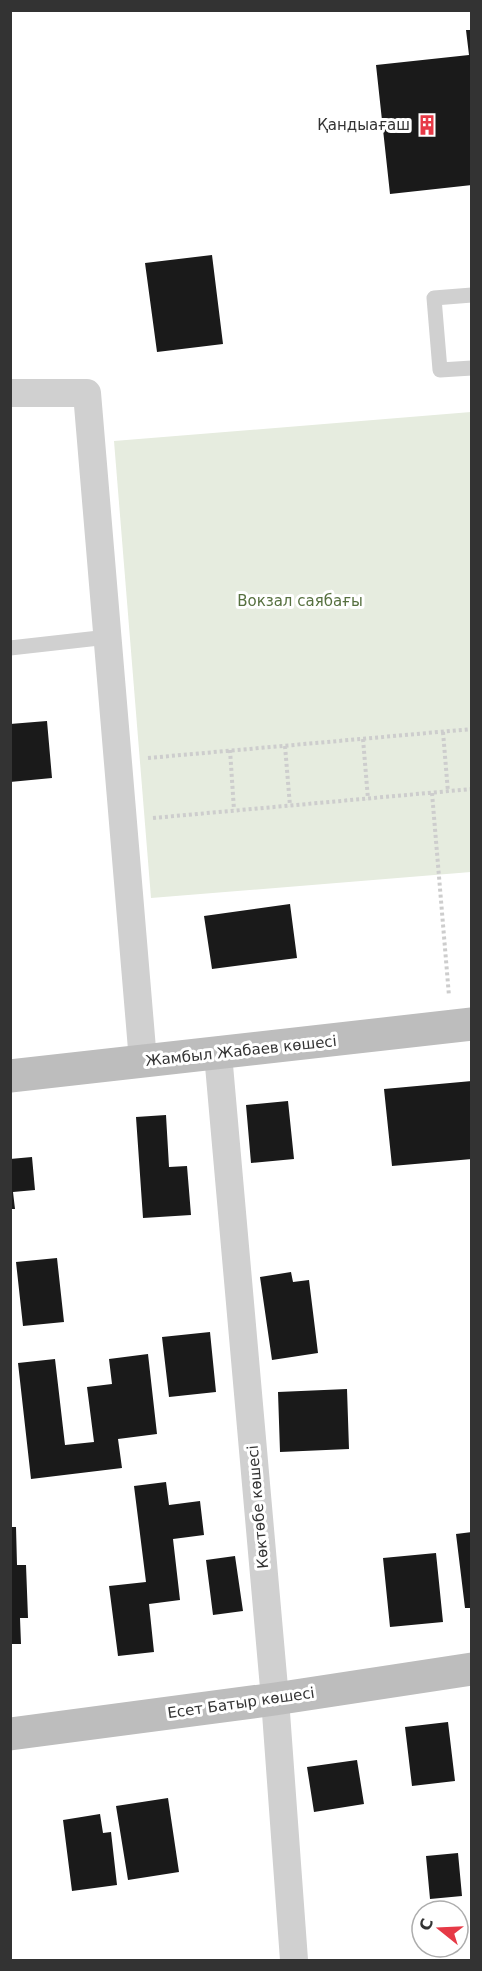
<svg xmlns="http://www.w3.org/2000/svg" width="482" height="1971" viewBox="0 0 482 1971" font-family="'DejaVu Sans',sans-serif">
<rect width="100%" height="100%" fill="#fff"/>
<path fill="#e6ecdf" d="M471,412V872L151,898L114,441Z"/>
<path fill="#1a1a1a" d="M466,30H472V185L390,194L376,65L469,55Z
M212,255L223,344L157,352L145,263Z
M47,721L52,778L10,782V724Z
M290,904L297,958L212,969L204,916Z
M472,1081V1159L392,1166L384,1089Z
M288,1101L294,1159L251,1163L246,1105Z
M166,1115L169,1167L187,1166L191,1215L143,1218L136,1117Z
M32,1157L35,1190L13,1192L15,1209H10V1159Z
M57,1258L64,1322L23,1326L16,1262Z
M291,1272L293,1282L309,1280L318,1353L272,1360L260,1277Z
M210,1332L216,1392L169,1397L162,1337Z
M148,1354L157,1434L118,1439L122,1468L31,1479L18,1363L55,1359L65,1445L94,1442L87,1387L112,1384L109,1359Z
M347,1389L349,1449L280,1452L278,1392Z
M166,1482L169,1505L200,1501L204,1535L173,1539L180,1600L149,1604L154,1652L118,1656L109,1586L146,1582L134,1486Z
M10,1527H16L17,1565H26L28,1618H20L21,1644H10Z
M472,1532V1608H465L456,1534Z
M436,1553L443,1622L390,1627L383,1558Z
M235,1556L243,1611L213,1615L206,1560Z
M448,1722L455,1781L412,1786L405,1727Z
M357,1760L364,1804L314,1812L307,1767Z
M168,1798L179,1872L128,1880L116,1806Z
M100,1814L103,1833L111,1832L117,1885L72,1891L63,1820Z
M458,1853L462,1896L430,1899L426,1856Z"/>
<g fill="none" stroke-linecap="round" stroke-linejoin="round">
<path stroke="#cdcdcd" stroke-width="4" stroke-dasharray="3 3" stroke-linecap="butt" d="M443,732L448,792
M363,739L368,799
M285,746L290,806
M230,750L234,810
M148,758L472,729
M432,793L449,996
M153,818L472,789"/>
<path stroke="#d0d0d0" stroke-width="15" d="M472,295L434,298L440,370L472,368
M10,648L108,637"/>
<path stroke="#d0d0d0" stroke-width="28" d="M10,393H87L143,1061
M218,1054L275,1699L294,1960"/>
<path stroke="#bdbdbd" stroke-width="33" d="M10,1076L472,1024
M10,1734L275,1699L472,1669"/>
</g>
<defs>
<g id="building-bare" transform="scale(1.62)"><path d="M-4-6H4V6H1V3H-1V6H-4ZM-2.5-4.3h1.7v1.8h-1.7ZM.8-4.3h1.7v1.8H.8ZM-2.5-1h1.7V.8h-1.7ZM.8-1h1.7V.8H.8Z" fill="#e63946" stroke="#fff" stroke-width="2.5" paint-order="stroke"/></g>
</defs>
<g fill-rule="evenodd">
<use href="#building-bare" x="427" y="125"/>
</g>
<g text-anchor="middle" stroke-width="6" stroke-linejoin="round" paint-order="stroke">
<g font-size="15" fill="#333" stroke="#fff" text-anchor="end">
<text x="410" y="130">Қандыағаш</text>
</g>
<g font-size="15" fill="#56703f" stroke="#fff">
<text x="300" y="606">Вокзал саябағы</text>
</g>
<g font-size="15" fill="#333" stroke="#fff">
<text transform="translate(241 1051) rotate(-6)" y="5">Жамбыл Жабаев көшесі</text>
<text transform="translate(258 1507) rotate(-95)" y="5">Көктөбе көшесі</text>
<text transform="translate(241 1703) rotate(-8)" y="5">Есет Батыр көшесі</text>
</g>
</g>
<rect width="482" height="1971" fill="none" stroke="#333333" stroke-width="24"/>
<g transform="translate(440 1929) rotate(288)"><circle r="28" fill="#ffffff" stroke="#adadad" stroke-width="1.5"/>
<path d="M0-4.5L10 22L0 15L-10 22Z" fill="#e63946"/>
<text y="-9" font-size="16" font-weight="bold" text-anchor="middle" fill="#333333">С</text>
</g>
</svg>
